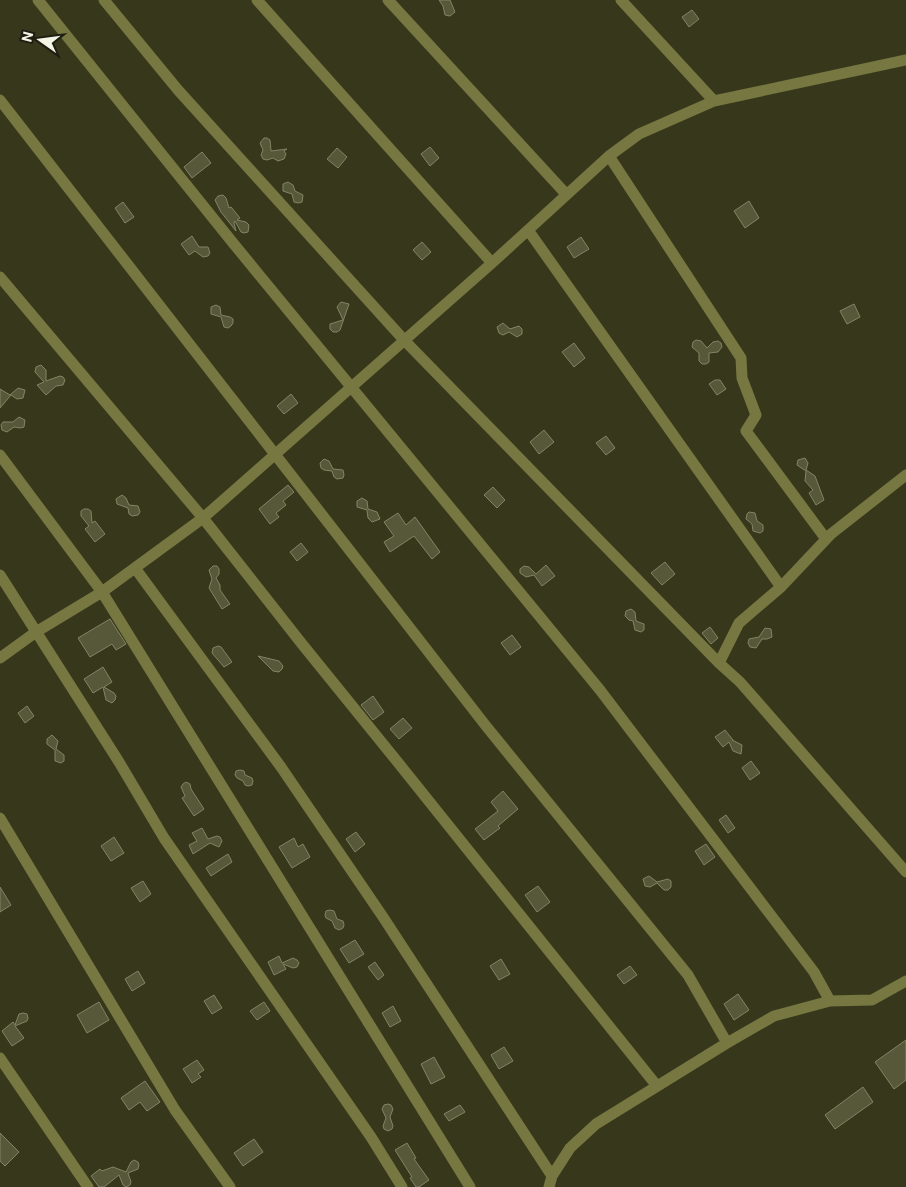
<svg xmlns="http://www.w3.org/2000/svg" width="906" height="1187" viewBox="0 0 906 1187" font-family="Roboto,sans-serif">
<rect width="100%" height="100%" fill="#37381b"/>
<path fill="#57583a" stroke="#838465" d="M439,0H450L455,12L450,16L445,15L443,6Z
M692,10L699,19L689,27L682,17Z
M264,138H267L270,140L271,151L287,149L284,151L286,154L284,159L278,161L273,158L267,160L263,159L261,155L263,150L260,143Z
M430,147L439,158L430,166L421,154Z
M337,148L347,157L338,168L327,159Z
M202,152L211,163L192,178L184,167Z
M288,182L293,185L295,191L303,195L302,202L298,203L294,202L292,194L283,191V184Z
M223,195L226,198L229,208L231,207L240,218L237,220L246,222L249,225L248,232L244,233L241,232L235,221L234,223L236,231L221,212L215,200L218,196Z
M749,201L759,218L745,228L734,211Z
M123,202L134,217L125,223L115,208Z
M192,236L199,247H208L210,253L208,256L203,257L195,251L189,255L181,244Z
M581,237L589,249L574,258L567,247Z
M422,242L431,252L422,260L413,250Z
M341,302L349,304L340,330L337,332H333L330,329V324L343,320L337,307Z
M854,304L860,317L847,324L840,311Z
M216,305L220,307L221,315L230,317L233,319V323L231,326L228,328L224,327L221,317L211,314V307Z
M503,323L510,329L519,326L522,329V334L517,337L509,332L503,335L499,333L497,327Z
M696,340L701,341L707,348L713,342L718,341L721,343L722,347L718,352L709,353V362L706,364H702L699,361V353L692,347L693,342Z
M574,343L585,358L574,367L562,352Z
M41,365L46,370V381L60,376L63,377L65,380L63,385L56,386L46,395L37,385L44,382L35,372L36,367Z
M715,380H720L726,389L717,395L709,384Z
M18,388L25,390L23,398L17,399L11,395L0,408V389L10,395Z
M291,394L298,403L284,414L277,406Z
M19,417L25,420L24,427L20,428L14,427L7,432L2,430L1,425L3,422H13Z
M544,430L554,442L539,454L530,442Z
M606,436L615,448L606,455L596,443Z
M805,458L808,463L806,470L815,476L824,500L816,505L809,493L813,490L805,481L806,471L797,465L798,460Z
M324,459L329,461L333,469L343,470L344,475L343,478L337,479L334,477L332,471L324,470L321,468L320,463Z
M288,485L294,492L283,501L286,505L276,513L279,517L270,524L259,509Z
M493,487L505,500L497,508L484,495Z
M122,495L126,498L129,505L138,506L140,512L138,515L132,516L129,514L128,508L117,504L116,499Z
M362,498L367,501L368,509L377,512L380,519L372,522L368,518L367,510L357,507V501Z
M84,509H88L91,511L92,523L95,521L105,534L95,542L85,529L89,526L81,516V511Z
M749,512L755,513L757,521L763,525V531L760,533L753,531L752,524L746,519L747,514Z
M398,513L406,525L415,517L440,552L432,559L414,536L390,552L384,542L394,536L384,522Z
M301,543L308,552L297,561L290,552Z
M665,562L675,574L662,585L651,573Z
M546,565L555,576L542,586L534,575L526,577L520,573V569L524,566L529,567L536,574Z
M213,566H217L219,569V574L216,578L220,585V590L230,604L222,609L209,588L212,579L209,570Z
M631,609L635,612L636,621L644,624V630L641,632L635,630L633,621L629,620L625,616L626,611Z
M110,619L126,644L116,650L112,644L90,657L78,638Z
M710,627L718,638L711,644L702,633Z
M765,628L771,629L772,637L767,639H762L756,648L750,647L748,643L749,639L759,637Z
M512,635L521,647L510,655L501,643Z
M218,646L221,647L232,662L224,667L212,653L213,648Z
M258,656L279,661L283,666L282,669L279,672L273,671Z
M103,667L112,682L104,687L114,693L116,696L115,700L112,703L106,700L103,687L93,693L84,679Z
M373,696L384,712L373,720L361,705Z
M27,706L34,716L25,723L18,713Z
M403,718L412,728L399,739L390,729Z
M725,730L733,740H732L742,745L741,754L733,751L729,742L723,747L715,737Z
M52,735L58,741L56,749L64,755V761L61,763L55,761V750L47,744V739Z
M751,761L760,773L750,780L742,768Z
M240,770L244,771L245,775L252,778L253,781L252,785L248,786L245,785L243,781L237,778L235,775L236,771Z
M186,782L190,784L191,789L204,809L194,816L182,798L185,796L181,787L183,784Z
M503,791L518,809L498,826L500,828L484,840L475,829L498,811L491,802Z
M726,815L735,828L728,833L719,820Z
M202,828L208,839L217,836L220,837L222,841L219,847L210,843L193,854L189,845L197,841L192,833Z
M356,832L365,844L355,852L346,839Z
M114,837L124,853L111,861L101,846Z
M294,838L298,847L303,844L310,857L292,868L279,847Z
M706,844L715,857L704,865L695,851Z
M228,854L232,862L211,876L206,868Z
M649,876L657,882L668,879L671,881V887L668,890H664L657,883L650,887L645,886L643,879Z
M143,881L151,894L140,902L131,888Z
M538,886L550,902L537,912L525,895Z
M0,887L11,905L0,912Z
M330,910L334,911L337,919L343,921L344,925L343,928L339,930L335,928L332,921L326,918L325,915L326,911Z
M355,940L364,954L349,963L340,949Z
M279,956L282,963L293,958L297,960L299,963L297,967L293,968L283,964L286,969L274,975L268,962Z
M501,959L510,974L499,980L490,966Z
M375,962L384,975L378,980L368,967Z
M630,966L637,975L624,984L617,975Z
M138,971L145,983L132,991L125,979Z
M738,994L749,1010L734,1020L724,1004Z
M214,995L222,1008L212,1014L204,1001Z
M99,1002L109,1020L87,1033L77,1015Z
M264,1002L270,1011L257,1020L250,1011Z
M393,1006L401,1021L390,1027L382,1013Z
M23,1013L27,1014L28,1018L27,1021L15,1026L24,1038L12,1046L2,1031L13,1022L15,1025L19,1014Z
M906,1040V1080L894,1089L875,1062Z
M504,1047L513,1061L499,1069L491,1055Z
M434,1057L445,1077L431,1084L421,1064Z
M197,1060L204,1070L198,1074L201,1077L192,1083L183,1069Z
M145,1081L160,1102L147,1111L140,1102L129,1110L121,1098Z
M863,1087L873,1102L835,1129L825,1115Z
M388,1104L391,1105L393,1109L390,1117L393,1126L392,1129L388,1131L384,1129L383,1126L386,1118L382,1109L384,1105Z
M460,1105L465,1112L449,1121L444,1114Z
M0,1133L19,1152L5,1166L0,1161Z
M254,1139L263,1152L243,1166L234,1153Z
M407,1143L416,1158L414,1159L429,1180L419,1187H416L410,1178L412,1177L395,1150Z
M134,1160L138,1162L139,1165L138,1169L128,1173L131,1182L130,1185L126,1187L123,1185L119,1175L104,1187H99L91,1176L100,1169L102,1171L113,1167L126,1172L131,1162Z"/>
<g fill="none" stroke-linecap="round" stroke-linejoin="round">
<path stroke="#767741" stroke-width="11" d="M38,0L233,243L600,690L814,972L830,1001
M104,0L178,90L404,340L719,663L740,682L906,872
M257,0L492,263
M388,0L566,194
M621,0L714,101
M0,100L486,726L688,975L727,1043
M609,156L741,358L742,378L756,415L746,431L826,539
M528,230L781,587
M0,277L203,518L302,644L400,765L657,1086
M0,455L102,592L470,1187
M135,568L281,767L383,917L552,1176
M0,575L119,762L164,838L371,1137L402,1187
M0,658L36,632L102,592L203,518L492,263L609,156L639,134L714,101L906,60
M719,663L739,623L781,587L831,534L906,475
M0,818L175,1110L230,1187
M0,1058L88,1187
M549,1187L552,1176L570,1148L596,1124L727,1043L774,1016L830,1001L872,1000L906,981"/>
</g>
<g transform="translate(40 40) rotate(284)" stroke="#1e1e12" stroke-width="4" paint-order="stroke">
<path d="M0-4L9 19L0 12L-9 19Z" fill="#f4f5e4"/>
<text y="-8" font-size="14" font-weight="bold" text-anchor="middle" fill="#f4f5e4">N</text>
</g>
</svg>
